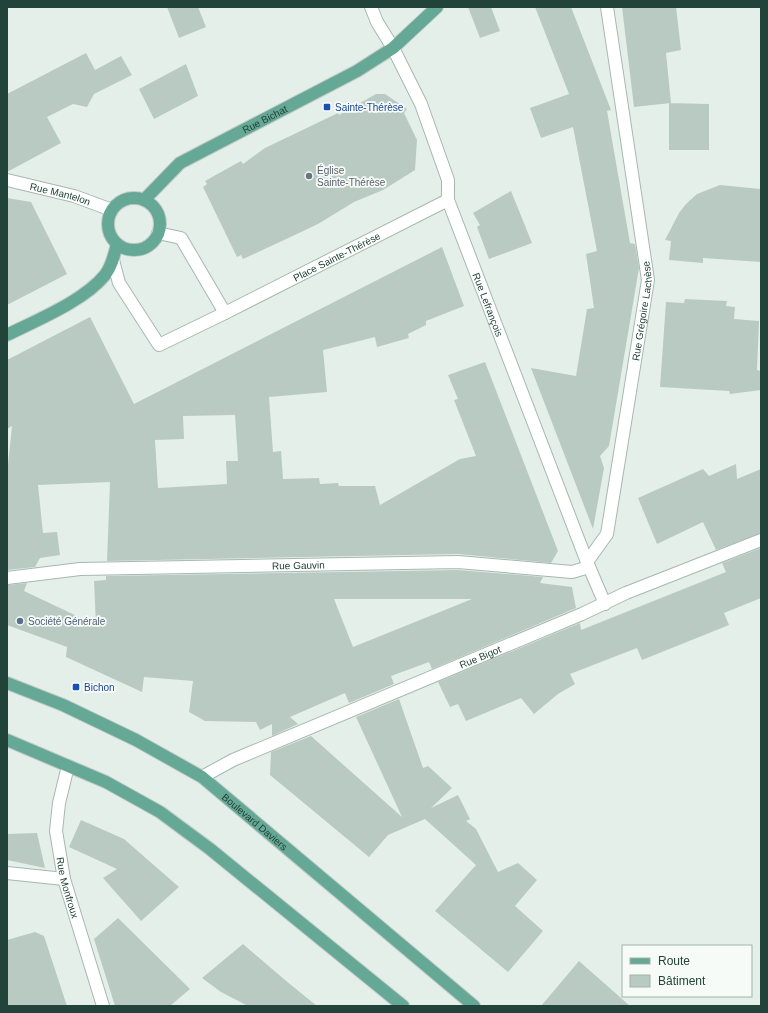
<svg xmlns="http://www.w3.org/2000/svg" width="768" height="1013" viewBox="0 0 768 1013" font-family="Helvetica,sans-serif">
<rect width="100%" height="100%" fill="#e4efea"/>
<path fill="#b9cac3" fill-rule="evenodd" d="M167,7H198L206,27L179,38Z
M468,7H491L500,31L480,38Z
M535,7H571L611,110L607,111L630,243L635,244L639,268L609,446L600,456L604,468L593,529L531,368L576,376L587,309L594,308L586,254L597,251L573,127L541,138L530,108L569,94Z
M622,7H676L681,50L666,53L671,103L634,107Z
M86,53L95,70L121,56L132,75L94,94L87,107L73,104L47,117L61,143L7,172V94Z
M186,64L198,96L154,119L139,89Z
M376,94H385L407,109L404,113L417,140L415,170L383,190L354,202L318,224L282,241L243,259L241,255L237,257L203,187L207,184L205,181L241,161L243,164L265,148L338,113L339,115Z
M669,103L709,104V150H669Z
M720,185L761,189V262L703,258V263L669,260L671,241L665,240L679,213L686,204L697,194Z
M511,191L532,243L489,259L477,227L480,225L473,213Z
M7,198L31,202L67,274L7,305Z
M442,247L464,306L426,321V325L408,334L409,338L377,347L375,337L323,350L327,392L269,397L273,452L281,451L283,479L319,478L320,484L338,483L339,486H375L380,505L460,459L476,456L454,400L458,399L448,375L485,362L558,551L551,563L458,554L107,561L110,482L38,485L43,533L57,532L60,555L40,558L35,567L7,570V474L12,426L7,429V360L90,317L134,404ZM235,415L238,461H226L227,484L158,488L155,440L184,439L183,416Z
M685,299L727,301L726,306L735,307L734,319L759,321L757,370L761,371V390L730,394L729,391L660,387L666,302L684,303Z
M736,464L737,479L761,469V533L716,550L703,522L657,544L638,498L703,469L709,476Z
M761,548V598L724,613L729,625L642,660L637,648L570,674L575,684L558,694L534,714L521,698L466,721L458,704L450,707L438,682L580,623L581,630L726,572L722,563Z
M458,570L543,577L540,583L572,587L576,608L432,669L429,662L391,676L394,684L349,703L345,693L290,717L298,724L272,736V724L260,730L256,722L205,721L189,712L193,681L144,677L142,692L66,657L67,647L7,625V585L27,583L24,591L96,625L94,581L106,580V576ZM334,599H472L353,647Z
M399,699L423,768L428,766L452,788L431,808L458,795L470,819L466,821L476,829L498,872L518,863L537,880L515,906L543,931L508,972L435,911L476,865L425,819L388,835L369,857L270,775L271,752L311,736L402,817L356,717Z
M81,820L124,839L179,887L141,921L103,878L117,869L69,847Z
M37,833L45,868L7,860V834Z
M118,918L190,989L170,1006H115L94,939Z
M35,932L44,936L67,1006H7V940Z
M243,944L285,980L317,1006H248L221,992L202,978Z
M579,961L630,1006H541Z"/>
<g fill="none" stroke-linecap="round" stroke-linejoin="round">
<g stroke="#a6b8b1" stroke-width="14">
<g id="minor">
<path id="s1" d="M371,7L377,22L393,48L421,104L448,180V200L587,562"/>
<path id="s2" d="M7,180L74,196L112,210"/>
<path d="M158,233L181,238L225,313"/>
<path id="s3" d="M113,260L119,283L159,345L225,313L448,200"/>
<path id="s4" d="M7,578L80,569L458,562L572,572L589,567"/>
<path id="s5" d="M605,604L587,562L607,534L648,280L607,7"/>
<path id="s6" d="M68,766L59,803L56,831L64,879L103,1006"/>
<path id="s7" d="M202,777L233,760L582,614L626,593L761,540"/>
<path d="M7,873L64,879"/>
</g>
</g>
<g stroke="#c1cac8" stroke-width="14">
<g id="major">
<circle cx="134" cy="224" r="26"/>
<path id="s8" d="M144,200L180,163L357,71L393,48L437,7"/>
<path d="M7,335C37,320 84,301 105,275C112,266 114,255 117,244"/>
<path id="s9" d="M7,683L63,705L136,740L202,777L474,1006"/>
<path d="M7,740L106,782L160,812L210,849L403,1006"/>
</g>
</g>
<use href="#minor" stroke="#fff" stroke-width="12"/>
<use href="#major" stroke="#65a895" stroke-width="12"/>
</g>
<g fill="#1a4fb4" stroke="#f6fbf8" stroke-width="1.5">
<rect x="323" y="103" width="8" height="8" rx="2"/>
<rect x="72" y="683" width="8" height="8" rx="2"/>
</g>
<circle fill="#6b7280" stroke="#f6fbf8" stroke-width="1.5" cx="309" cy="176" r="4"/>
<circle fill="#5c6f8a" stroke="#f6fbf8" stroke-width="1.5" cx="20" cy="621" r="4"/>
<g text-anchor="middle" stroke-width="3.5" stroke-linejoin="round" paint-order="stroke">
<g font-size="10" fill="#164399" stroke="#f6fbf8" text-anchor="start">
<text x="335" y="111">Sainte-Thérèse</text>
<text x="84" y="691">Bichon</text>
</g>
<g font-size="10" fill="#224339" stroke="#f6fbf8">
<text dy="4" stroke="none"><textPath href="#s8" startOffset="147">Rue Bichat</textPath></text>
<text dy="4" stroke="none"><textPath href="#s2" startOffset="55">Rue Mantelon</textPath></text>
<text dy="4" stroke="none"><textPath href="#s3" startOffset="296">Place Sainte-Thérèse</textPath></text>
<text dy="4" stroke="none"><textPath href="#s1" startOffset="322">Rue Lefrançois</textPath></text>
<text dy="4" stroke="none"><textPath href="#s5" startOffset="306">Rue Grégoire Lachèse</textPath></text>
<text dy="4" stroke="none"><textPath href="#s4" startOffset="292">Rue Gauvin</textPath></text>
<text dy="4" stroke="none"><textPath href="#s7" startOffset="303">Rue Bigot</textPath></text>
<text dy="4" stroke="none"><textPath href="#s9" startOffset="286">Boulevard Daviers</textPath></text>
<text dy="4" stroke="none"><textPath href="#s6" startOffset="124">Rue Monfroux</textPath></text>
</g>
<g font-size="10" fill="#5b616d" stroke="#f6fbf8" text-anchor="start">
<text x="317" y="174">Église<tspan x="317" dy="12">Sainte-Thérèse</tspan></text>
</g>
<g font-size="10" fill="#4e5e75" stroke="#f6fbf8" text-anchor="start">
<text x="28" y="625">Société Générale</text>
</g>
</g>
<rect width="768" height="1013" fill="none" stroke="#224339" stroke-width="16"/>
<rect x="622" y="945" width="130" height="52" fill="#f6fbf8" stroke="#a1b1ac"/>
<rect x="630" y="958" width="20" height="6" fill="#65a895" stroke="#a1b1ac"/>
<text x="658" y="965" font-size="12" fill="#224339">Route</text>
<rect x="630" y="975" width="20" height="12" fill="#b9cac3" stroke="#a1b1ac"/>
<text x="658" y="985" font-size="12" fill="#224339">Bâtiment</text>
</svg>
